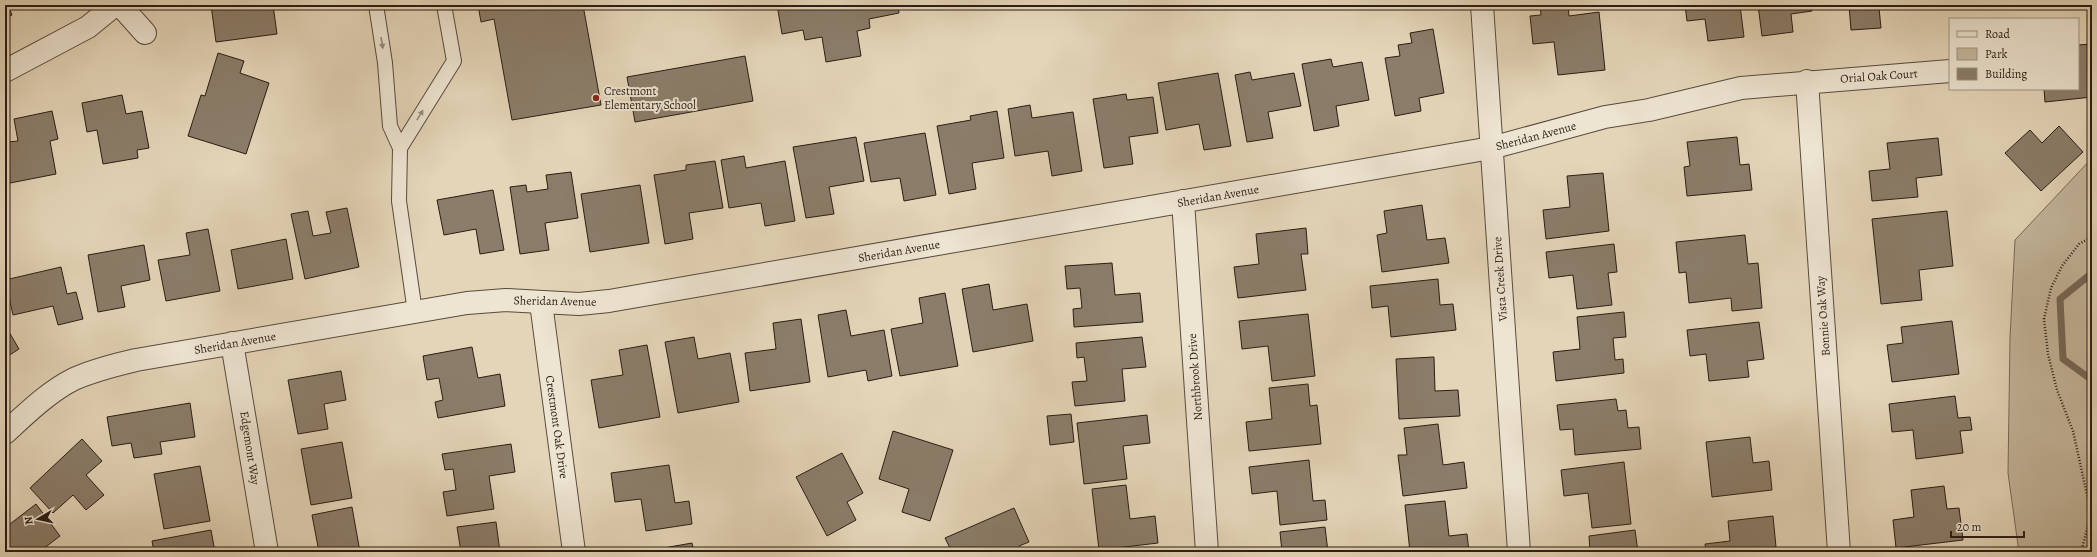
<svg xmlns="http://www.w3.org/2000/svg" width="2097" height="557" viewBox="0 0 2097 557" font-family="Alegreya,serif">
<rect width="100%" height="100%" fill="#e4d5b8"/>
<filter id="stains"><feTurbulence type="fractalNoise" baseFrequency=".005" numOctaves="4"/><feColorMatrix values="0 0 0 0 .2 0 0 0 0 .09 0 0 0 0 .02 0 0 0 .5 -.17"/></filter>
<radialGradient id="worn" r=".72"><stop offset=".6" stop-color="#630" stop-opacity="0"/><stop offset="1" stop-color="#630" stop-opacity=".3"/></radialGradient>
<path fill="#c4b69c" stroke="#776a58" d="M2092,158V552H2019L2008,473L2010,338L2015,240Z"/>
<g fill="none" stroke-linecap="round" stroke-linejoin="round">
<path stroke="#746656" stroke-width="7" d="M2092,273L2060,299L2063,359L2092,380"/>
</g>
<path fill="#8b7d6a" stroke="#2a1d15" d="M5,5H8L12,15L5,18Z
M211,5H273L277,34L216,42Z
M478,5H583L601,105L512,120L494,19L481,22Z
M777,5H898L899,13L869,19L870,28L857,31L861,56L826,62L822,37L805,40L803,30L782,34Z
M1540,5H1568L1569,16L1599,12L1605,70L1558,75L1554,42L1533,44L1530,16L1541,15Z
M1685,5H1740L1744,37L1708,41L1705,19L1687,21Z
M1758,5H1811L1812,11L1791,14L1793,32L1762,36Z
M1849,5H1905V7L1879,8L1881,28L1851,30Z
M1433,29L1444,93L1419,98L1421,111L1395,116L1385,58L1400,56L1398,45L1412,43L1410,33Z
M2092,44V97L2045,102L2044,89H2078V45Z
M218,53L244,61L240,73L269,83L246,154L188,136L201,95L205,96Z
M745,56L753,101L635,122L627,77Z
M1331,59L1333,67L1362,62L1369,100L1336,106L1339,126L1314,131L1302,64Z
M1250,72L1252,80L1294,73L1301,106L1268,112L1273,138L1247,142L1235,75Z
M1218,73L1231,146L1204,150L1199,124L1166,130L1158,83Z
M1126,94L1127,100L1153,97L1158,133L1129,137L1133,164L1104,168L1093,99Z
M122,95L126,114L142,111L149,148L137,150L138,158L103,164L97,130L87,132L82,103Z
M1030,105L1032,118L1073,112L1082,171L1052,176L1048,151L1015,156L1008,109Z
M52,111L58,139L50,141L56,174L5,184V129L8,142L18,141L14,119Z
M997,111L1004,158L972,163L976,189L949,194L937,126L971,120L970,116Z
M2059,126L2083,152L2041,191L2005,153L2030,130L2042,143Z
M925,133L936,195L904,201L900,178L871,182L864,143Z
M856,137L864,181L829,187L834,214L806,218L793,147Z
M1737,137L1740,165L1749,164L1752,190L1687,196L1684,167L1690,166L1687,142Z
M1938,138L1942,175L1916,178L1918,197L1872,201L1869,171L1890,169L1887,143Z
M744,156L746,168L785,161L795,221L765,226L761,203L729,208L721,160Z
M715,161L723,208L689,213L693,239L665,244L654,175L686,170V165Z
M571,172L578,218L545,223L549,250L520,254L510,187L526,185L527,192L548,189L546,175Z
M1603,173L1609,231L1546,239L1543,210L1570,207L1567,176Z
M640,185L649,243L590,252L581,194Z
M493,190L504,250L480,254L476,229L444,235L437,200Z
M1422,205L1427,240L1445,238L1449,263L1382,272L1377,235L1387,233L1384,211Z
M347,208L359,267L305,279L291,214L308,211L313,236L331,233L326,212Z
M1947,211L1953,266L1919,270L1922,300L1881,304L1872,219Z
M1306,228L1308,254H1301L1306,290L1238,298L1234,267L1259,264L1256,234Z
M208,229L220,291L166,301L158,260L190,255L186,233Z
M1745,235L1748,264L1758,263L1762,308L1732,311L1731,298L1689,303L1686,272L1679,273L1676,242Z
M286,239L293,279L238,289L231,250Z
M1614,244L1617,272L1608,273L1612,305L1577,309L1573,275L1549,278L1546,252Z
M144,245L150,280L121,286L125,307L98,312L88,255Z
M1112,263L1115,295L1140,293L1143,322L1074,327L1073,309L1082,308L1080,288L1067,289L1065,266Z
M61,267L67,294L76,292L83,319L58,325L53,306L13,315L5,280Z
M1438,279L1440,305L1453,304L1456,330L1391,337L1388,306L1372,308L1370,286Z
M989,284L993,310L1027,304L1033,341L973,352L962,289Z
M945,293L958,366L900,376L891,329L923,323L919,298Z
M846,310L851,336L884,330L892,376L868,381L866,370L828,377L818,315Z
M1624,312L1626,337L1613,338L1615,360L1623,359L1624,373L1556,381L1553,352L1580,349L1577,317Z
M1308,314L1315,376L1272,381L1268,346L1242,349L1239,321Z
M801,319L810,382L750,391L745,353L776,349L773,323Z
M1952,321L1959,374L1892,382L1887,345L1903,343L1901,327Z
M1759,322L1764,359L1747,361L1749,377L1709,381L1706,354L1690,356L1687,330Z
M5,325L19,349L5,358Z
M694,337L698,359L730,353L739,402L678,413L665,342Z
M1142,337L1146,367L1122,369L1125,401L1075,406L1072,382L1087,381L1084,357L1077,358L1076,343Z
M647,345L660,417L599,428L591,380L623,375L619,350Z
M472,347L478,378L500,374L505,406L438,418L435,402L443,400L439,378L427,380L423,356Z
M1434,357L1435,391L1458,390L1460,416L1399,419L1396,359Z
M341,371L346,400L324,404L328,429L298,434L288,380Z
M1308,384L1310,406L1317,405L1321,444L1249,451L1246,422L1272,419L1269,388Z
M1955,396L1958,418L1970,417L1972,430L1960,431L1963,453L1916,459L1913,430L1892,432L1889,404Z
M1616,399L1618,411L1626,410L1628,428L1639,427L1641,449L1575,455L1573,429L1560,430L1557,405Z
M190,403L195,437L160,442L162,454L134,458L131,443L112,446L107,417Z
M1071,414L1074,442L1050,445L1047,416Z
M1147,415L1150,443L1123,446L1127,479L1084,484L1077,423Z
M1438,424L1443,465L1464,462L1467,488L1403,496L1398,455H1407L1404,428Z
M893,431L953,450L930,521L902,512L909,489L879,479Z
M1750,437L1753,463L1769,461L1772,490L1712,497L1706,442Z
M82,439L102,461L86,475L104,495L86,510L73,495L53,513L30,488Z
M342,442L352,498L311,505L301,449Z
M511,444L515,472L489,476L494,509L447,516L443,492L456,490L453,469L445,470L442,454Z
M842,453L863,493L847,502L856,520L827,536L796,477Z
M1309,460L1313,501L1325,500L1327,520L1280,525L1277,491L1252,494L1249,467Z
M1624,462L1631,524L1592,528L1588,493L1564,496L1561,470Z
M669,465L675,503L689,501L692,524L646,531L641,499L615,502L611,473Z
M200,466L210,521L164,529L154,474Z
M1126,485L1130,519L1155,516L1158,543L1099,550L1092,489Z
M1944,486L1947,509L1959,508L1963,540L1896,548L1893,520L1914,517L1911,490Z
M1445,501L1449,536L1467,534L1469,552H1410L1405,505Z
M36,504L60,536L43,549L45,552H5V518L10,524Z
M352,507L360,552H319L312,515Z
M1014,508L1029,542L1019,546L1022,552H952L945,538Z
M1773,516L1776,547L1760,549V552H1706L1705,544L1730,541L1728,521Z
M496,522L500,552H461L457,527Z
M1325,527L1328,552H1282L1280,532Z
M211,530L215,552H154L152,541Z
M1635,530L1638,552H1590L1589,536Z
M692,543L694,552H641Z"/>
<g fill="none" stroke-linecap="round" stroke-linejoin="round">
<g stroke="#584b3e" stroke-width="16">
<path id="lane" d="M376,5L385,63L390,126L400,148L399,201L415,312
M400,148L454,61L444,5"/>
</g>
<g stroke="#584b3e" stroke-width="24">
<path id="street" d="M120,5L145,33
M1482,5L1519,552
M5,71L88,27L115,5
M1807,81L1839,552
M1183,201L1207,552
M541,303L574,552
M232,343L267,552
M5,433C26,414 48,392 74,379C94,370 115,365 136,360L467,303L506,300L579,304L609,301L1491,148L1605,117L1649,110L1741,88L1950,71"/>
</g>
<path stroke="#2a1d15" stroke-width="2.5" stroke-dasharray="1 2" stroke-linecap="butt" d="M2081,552L2089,522L2088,499L2073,431L2057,390L2048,354L2044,319L2051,288L2062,266L2079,244L2092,237"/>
<use href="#lane" stroke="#ede4d1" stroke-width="14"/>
<use href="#street" stroke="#ede4d1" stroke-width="22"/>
</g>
<defs><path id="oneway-solid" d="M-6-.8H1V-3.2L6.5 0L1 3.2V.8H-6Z"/></defs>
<g fill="#958a7c">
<use href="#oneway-solid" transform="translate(382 43) rotate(81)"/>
<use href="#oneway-solid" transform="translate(420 115) rotate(-58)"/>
</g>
<circle fill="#8f2418" stroke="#ede4d1" stroke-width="1.5" cx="596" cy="98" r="4"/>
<g text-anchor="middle" stroke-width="4" stroke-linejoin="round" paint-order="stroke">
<g font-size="12" fill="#2a1d15" stroke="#ede4d1">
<text transform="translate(1879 76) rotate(-4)" y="4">Orial Oak Court</text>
<text transform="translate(1536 136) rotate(-15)" y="4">Sheridan Avenue</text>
<text transform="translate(1218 196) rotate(-10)" y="4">Sheridan Avenue</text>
<text transform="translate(899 251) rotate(-10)" y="4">Sheridan Avenue</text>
<text transform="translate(1500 279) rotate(-94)" y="4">Vista Creek Drive</text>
<text transform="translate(555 301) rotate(1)" y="4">Sheridan Avenue</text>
<text transform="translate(1823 316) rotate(-94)" y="4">Bonnie Oak Way</text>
<text transform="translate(235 343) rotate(-10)" y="4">Sheridan Avenue</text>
<text transform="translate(1195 377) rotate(-94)" y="4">Northbrook Drive</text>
<text transform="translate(557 427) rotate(82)" y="4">Crestmont Oak Drive</text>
<text transform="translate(250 448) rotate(81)" y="4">Edgemont Way</text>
</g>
<g font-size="12" fill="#2a1d15" stroke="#ede4d1" text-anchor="start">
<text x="604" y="95">Crestmont<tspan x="604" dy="14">Elementary School</tspan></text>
</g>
</g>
<rect width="2097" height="557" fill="none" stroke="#e4d5b8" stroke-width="20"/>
<rect x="6" y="6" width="2085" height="545" fill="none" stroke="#2a1d15" stroke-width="2"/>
<rect x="10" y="10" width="2077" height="537" fill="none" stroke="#2a1d15"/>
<rect x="1949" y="18" width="130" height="72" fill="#ede4d1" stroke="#9f9486"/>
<rect x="1957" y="31" width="20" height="6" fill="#ede4d1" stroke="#9f9486"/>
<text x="1985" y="38" font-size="12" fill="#2a1d15">Road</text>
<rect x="1957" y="48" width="20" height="12" fill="#c4b69c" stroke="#9f9486"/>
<text x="1985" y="58" font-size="12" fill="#2a1d15">Park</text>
<rect x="1957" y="68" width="20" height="12" fill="#8b7d6a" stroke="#9f9486"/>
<text x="1985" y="78" font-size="12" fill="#2a1d15">Building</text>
<g transform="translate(38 519) rotate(261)" stroke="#ede4d1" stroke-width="3" paint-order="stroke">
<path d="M0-3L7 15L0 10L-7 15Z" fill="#2a1d15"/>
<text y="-6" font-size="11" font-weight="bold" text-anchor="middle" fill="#2a1d15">N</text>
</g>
<path d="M1951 531v6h73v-6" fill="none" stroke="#2a1d15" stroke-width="2"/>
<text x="1957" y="531" font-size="12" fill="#2a1d15" stroke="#ede4d1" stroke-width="3" paint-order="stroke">20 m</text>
<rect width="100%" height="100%" filter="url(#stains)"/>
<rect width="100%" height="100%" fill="url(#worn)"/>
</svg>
